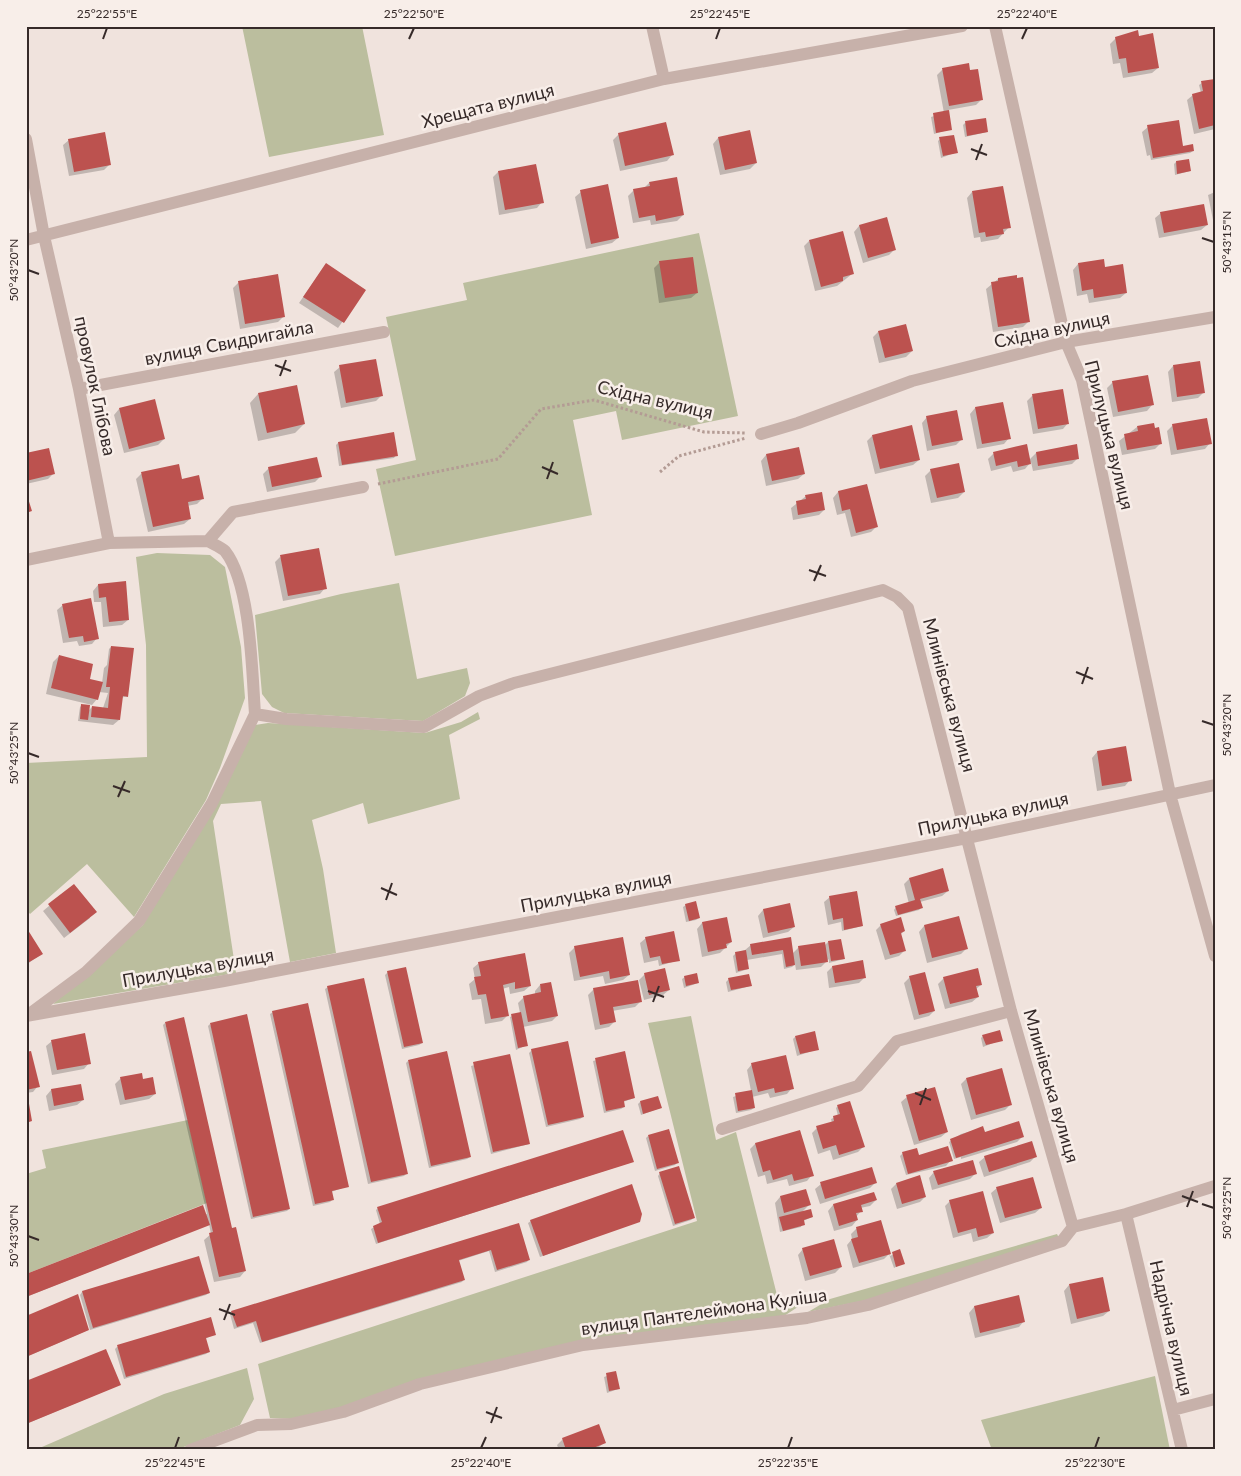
<svg xmlns="http://www.w3.org/2000/svg" width="1241" height="1476" viewBox="0 0 1241 1476" font-family="Lato,sans-serif">
<rect width="100%" height="100%" fill="#f0e3dd"/>
<path fill="#bbbe9e" d="M242,26H362L384,135L269,157Z
M699,233L738,416L622,440L616,411L573,420L592,515L395,556L376,469L416,460L386,317L467,300L463,283Z
M157,553L210,555L225,567L241,647L245,698L220,768L206,800L134,917L87,864L30,914L26,909V763L147,757L146,645L136,557Z
M399,583L417,679L467,668L470,683L465,696L423,721L284,713L272,707L262,694L255,615L341,594Z
M478,712L480,719L449,735L460,799L368,824L363,803L312,820L323,869L336,953L290,962L261,801L221,804L213,821L236,973L53,1004L143,925L255,725L268,723L425,733L461,722Z
M691,1016L716,1140L736,1132L780,1307L804,1303L784,1316L582,1340L342,1407L291,1419L270,1418L258,1364L697,1221L648,1023Z
M188,1120L207,1203L26,1274V1174L46,1168L42,1150Z
M1057,1234L1059,1238L867,1300L808,1312L830,1299Z
M247,1368L254,1399L240,1425L176,1450H35L164,1394Z
M1155,1376L1170,1450H992L981,1420Z"/>
<path fill="#0003" d="M1138,37L1158,68L1152,73L1123,78L1120,63L1113,64L1110,44L1116,38Z
M942,70L969,72L982,99L976,105L948,110L951,129L934,134L931,117L944,113L937,75Z
M1215,80V129L1194,134L1187,100L1193,95L1201,93L1199,85L1202,83Z
M965,123L987,132L965,137L963,125Z
M1148,127L1180,148L1193,151L1190,153L1151,160L1150,155L1147,156L1142,132Z
M619,134L672,155L667,161L620,171L613,140Z
M718,138L756,163L750,169L720,175L713,144Z
M940,139L957,152L941,158L938,141Z
M69,140L110,164L104,170L69,176L63,145Z
M1176,162L1190,171L1175,175L1174,164Z
M498,172L542,202L537,208L499,215L493,177Z
M649,183L683,215L677,221L651,225L650,220L633,223L628,196L634,190L644,188Z
M581,192L618,238L612,243L586,249L575,197Z
M972,192L1009,227L998,239L981,242L980,237L974,238L967,198Z
M1215,192V219L1213,220L1208,195Z
M1161,213L1207,225L1201,230L1159,238L1155,218Z
M886,219L894,250L889,255L863,263L854,232L859,226Z
M809,241L852,274L837,286L815,291L804,246Z
M660,262L697,293L691,298L659,303L654,268Z
M326,264L365,290L338,328L299,303Z
M1078,264L1126,293L1120,298L1089,303L1087,294L1077,296L1073,270Z
M277,276L284,316L278,322L240,329L233,288L238,283Z
M998,279L1029,321L1023,327L993,332L986,289Z
M878,332L912,351L906,357L879,363L873,337Z
M1173,366L1203,393L1198,398L1172,402L1168,372Z
M340,367L381,396L376,401L341,408L334,372Z
M1113,382L1152,405L1147,411L1113,417L1107,388Z
M1062,390L1068,423L1063,429L1033,434L1027,401L1032,396Z
M258,394L304,424L295,433L258,441L250,403Z
M1002,403L1009,438L1004,444L977,449L970,414L975,408Z
M119,409L164,439L158,445L124,453L114,415Z
M927,417L962,439L956,445L927,451L922,423Z
M1173,425L1210,443L1205,449L1171,455L1167,431Z
M1137,427L1161,443L1155,449L1122,455L1119,441Z
M872,436L919,460L913,465L875,474L867,441Z
M338,443L396,455L394,458L339,466L336,445Z
M798,449L804,474L798,479L766,486L761,461L766,455Z
M1036,453L1078,458L1072,464L1033,471L1031,462L1025,469L1013,472L1011,466L991,471L988,459L993,454L1029,460Z
M26,454L54,473L48,479L26,484Z
M269,468L320,477L315,482L267,492L263,474Z
M931,470L964,492L958,498L931,503L925,476Z
M141,474L181,480L203,498L197,504L187,506L190,519L184,524L148,532L136,479Z
M866,485L877,526L871,532L851,537L845,513L837,515L833,498L838,492Z
M806,496L824,510L819,515L793,520L791,508Z
M280,557L325,588L320,594L283,601L275,562Z
M125,583L128,620L122,625L103,627L101,602H94L93,591L98,585Z
M63,605L97,638L92,644L79,646L77,641L63,643L57,610Z
M111,647L127,696L121,698L119,720L113,725L78,721L80,707L82,705L87,712L92,707L103,708L108,693L99,692L97,699L92,705L46,694L53,662L59,656L88,680L102,683L104,668L107,665L109,649Z
M1124,748L1130,780L1125,786L1097,791L1092,758L1097,752Z
M909,879L948,891L942,896L920,902L921,908L919,910L896,916L894,910L896,907L909,904L904,884Z
M74,885L90,918L64,938L43,911Z
M830,897L862,926L842,931L841,922L828,925L824,902Z
M789,904L794,927L788,932L763,938L758,916L763,910Z
M686,905L699,918L696,920L686,922L683,907Z
M726,918L731,942L720,953L702,957L697,929L702,923Z
M958,918L966,949L961,954L927,963L919,932L924,926Z
M881,925L904,931L900,935L905,950L899,956L885,960L876,930Z
M26,930L41,954L26,965Z
M646,938L679,960L659,966L658,960L644,963L640,943Z
M790,939L792,954L799,947L824,946L828,942L844,959L829,963V959L821,967L796,970L795,964L792,967L784,969L782,954L747,960L748,969L736,973L733,956L736,953L745,950L751,945Z
M575,947L629,975L623,980L605,984L603,976L574,981L569,953Z
M862,962L865,977L859,983L829,988L827,972L832,967Z
M479,963L530,986L524,991L510,994L509,987L502,989L507,1016L502,1021L485,1024L481,999L472,1000L469,984L475,979L473,968Z
M388,972L422,1043L419,1045L402,1049L385,975Z
M645,974L669,990L663,995L644,1000L639,980Z
M685,977L698,983L684,988L682,979Z
M910,977L934,1011L929,1016L914,1020L904,983Z
M944,978L981,985L976,989L978,997L972,1002L945,1009L938,984Z
M729,979L750,986L728,992L726,982Z
M540,985L557,1016L552,1021L523,1027L527,1045L516,1050L510,1017L520,1013L518,1003L524,997L535,995V991Z
M328,987L407,1173L404,1176L368,1184L325,989Z
M594,989L640,1002L635,1007L612,1011L614,1022L609,1027L595,1030L588,995Z
M273,1012L348,1186L331,1192L333,1199L330,1202L313,1206L270,1014Z
M165,1023L245,1271L240,1277L214,1282L204,1240L211,1234L209,1224L26,1297V1275L207,1214L163,1025Z
M210,1024L289,1209L287,1211L251,1219L208,1026Z
M983,1036L1001,1040L983,1047L981,1038Z
M795,1037L818,1049L797,1056L793,1039Z
M52,1041L89,1063L84,1069L52,1075L46,1046Z
M532,1050L583,1117L580,1119L546,1127L529,1053Z
M624,1053L634,1098L623,1102L624,1107L621,1109L604,1113L593,1061Z
M26,1054L38,1086L33,1092L26,1093Z
M509,1056L529,1144L491,1154L471,1066Z
M408,1061L470,1157L467,1159L429,1168L406,1063Z
M752,1064L792,1088L787,1094L770,1098L768,1093L752,1097L754,1108L751,1110L736,1113L733,1097L751,1091L747,1070Z
M121,1078L142,1081L155,1094L149,1099L120,1105L115,1084Z
M966,1079L1010,1105L1005,1110L971,1120L961,1084Z
M51,1090L83,1100L77,1105L49,1111L46,1096Z
M907,1097L947,1132L941,1137L914,1145L901,1102Z
M640,1102L660,1108L641,1115L638,1104Z
M838,1106L863,1147L858,1152L833,1160L830,1150L818,1154L812,1133L817,1128L832,1123L831,1119L838,1116L836,1108Z
M982,1128L984,1134L1022,1137L1017,1142L961,1159V1157L954,1159L949,1142L961,1134Z
M800,1131L812,1175L807,1181L789,1186L787,1179L767,1184L765,1175L758,1177L750,1149L755,1144Z
M648,1136L677,1163L675,1165L655,1171L646,1138Z
M903,1153L919,1157L951,1160L946,1166L906,1175L900,1156Z
M985,1157H1035L1030,1162L984,1177L979,1162Z
M632,1162L376,1244L371,1229L380,1224L376,1210L378,1208Z
M934,1172L976,1173L970,1179L932,1190L929,1178Z
M660,1173L694,1218L691,1220L673,1226L658,1176Z
M875,1183L870,1188L820,1204L815,1189L821,1184Z
M896,1184L925,1197L920,1202L897,1209L891,1189Z
M997,1188L1041,1208L1035,1213L1000,1223L991,1193Z
M805,1190L809,1205L801,1213L812,1217L803,1221L801,1227L780,1232L775,1203L780,1197Z
M873,1193L876,1200L870,1206L860,1208L861,1211L856,1217L857,1220L852,1226L834,1231L828,1211L833,1205Z
M950,1201L993,1233L987,1238L973,1242L971,1233L953,1238L945,1206Z
M531,1221H639L540,1257L528,1223Z
M880,1222L890,1256L900,1251L903,1263L894,1268L889,1254L884,1259L853,1268L847,1245L852,1239L851,1234L856,1229Z
M518,1224L529,1259L527,1262L495,1272L489,1251L458,1261L464,1279L462,1282L260,1343L253,1323L234,1329L230,1314L232,1312Z
M803,1249L841,1267L835,1273L805,1281L798,1255Z
M198,1258L209,1293L206,1295L90,1330L80,1295L82,1292Z
M1069,1285L1109,1311L1103,1316L1071,1324L1064,1291Z
M974,1307L1024,1321L1019,1327L975,1338L969,1313Z
M26,1317L88,1330L26,1357Z
M211,1319L215,1334L205,1339L209,1352L206,1354L124,1379L115,1349L117,1347Z
M615,1373L618,1389L607,1393L604,1377Z
M26,1383L119,1385L26,1424Z
M563,1439L604,1443L595,1450H559L557,1445Z"/>
<path fill="#bc524f" d="M1138,30L1139,36L1153,33L1159,68L1128,73L1126,58L1119,59L1115,37Z
M969,63L970,70L978,69L983,100L949,106L942,68Z
M1215,79V125L1199,129L1192,94L1203,91L1201,81Z
M949,110L952,130L936,133L933,113Z
M986,118L988,132L967,136L965,121Z
M1179,120L1183,146L1193,144L1194,151L1153,158L1147,125Z
M666,122L674,155L625,166L618,133Z
M750,130L757,163L725,170L718,137Z
M105,132L111,165L74,172L68,139Z
M954,135L958,153L943,156L939,137Z
M1189,159L1191,171L1177,174L1176,161Z
M536,164L544,203L505,210L498,171Z
M677,177L684,215L656,221L655,215L639,218L633,189L650,186L649,182Z
M608,184L619,238L591,244L580,190Z
M1003,186L1011,228L1003,229L1004,234L986,237L985,232L979,233L972,191Z
M1204,204L1208,225L1164,233L1160,212Z
M887,217L896,250L868,258L859,225Z
M843,231L854,274L843,277V281L821,287L809,240Z
M693,257L698,293L665,298L659,261Z
M1104,259L1105,267L1123,264L1127,293L1094,298L1093,289L1082,291L1078,263Z
M326,263L366,290L344,323L303,297Z
M278,274L285,317L245,324L238,281Z
M1017,275V278L1023,277L1030,322L998,327L991,282L998,281V278Z
M906,324L913,351L885,358L878,331Z
M376,359L383,396L346,403L339,365Z
M1200,361L1205,393L1177,397L1173,365Z
M1148,375L1154,405L1118,412L1112,381Z
M297,385L305,424L267,433L258,393Z
M1063,389L1069,424L1038,429L1032,394Z
M155,399L165,439L129,449L119,408Z
M1003,402L1011,439L982,444L975,407Z
M957,410L963,440L932,446L926,416Z
M1207,418L1212,444L1177,450L1172,424Z
M1154,423L1155,428L1159,427L1162,444L1127,450L1124,434L1138,431L1137,426Z
M912,425L920,460L880,469L872,435Z
M394,432L398,456L342,465L338,442Z
M1027,444L1031,464L1018,467L1017,461L996,466L993,452Z
M1077,444L1079,459L1038,466L1036,452Z
M799,447L805,474L772,481L766,454Z
M49,448L55,474L26,481V453Z
M317,457L322,477L272,487L268,467Z
M959,463L965,492L937,498L930,469Z
M179,464L182,479L199,475L204,499L188,502L191,519L153,527L141,472Z
M867,484L878,527L856,533L850,509L842,511L838,491Z
M26,492L32,511L26,513Z
M822,492L825,510L798,515L796,501L806,499L805,495Z
M319,548L327,589L288,596L280,555Z
M126,581L129,620L109,622L106,597L99,598L98,584Z
M91,598L99,639L84,642L83,636L69,638L62,604Z
M111,646L134,648L128,697L123,696L120,720L91,717L92,706L108,708L110,687H106Z
M59,655L93,664L90,679L103,682L98,700L51,688Z
M81,704L90,705L88,720L80,719Z
M1126,746L1132,781L1102,786L1097,751Z
M943,868L949,891L920,899L923,908L898,915L895,906L915,900L909,878Z
M74,884L97,912L70,933L48,904Z
M857,891L863,926L844,930L843,918L833,920L829,896Z
M696,901L700,918L689,921L685,904Z
M790,903L795,927L768,933L763,909Z
M959,916L968,949L932,958L924,925Z
M727,917L732,942L726,944L727,948L708,952L702,922Z
M901,917L905,931L901,933L906,951L890,955L880,924Z
M26,927L43,954L26,964Z
M674,931L680,961L662,964L660,956L650,958L645,937Z
M623,937L630,975L610,979L609,971L580,977L574,946Z
M791,937L795,965L786,967L783,950L752,955L750,944Z
M841,939L845,959L831,961L828,941Z
M825,942L828,962L801,966L798,946Z
M746,950L749,969L738,971L735,952Z
M525,953L531,986L515,989V982L503,985L509,1016L491,1019L486,994L478,995L474,977L481,976L478,962Z
M863,960L866,978L835,983L832,966Z
M406,967L423,1043L404,1047L387,971Z
M665,968L670,990L649,995L644,973Z
M978,968L982,985L976,986L979,997L950,1004L943,977Z
M925,972L935,1011L919,1015L909,976Z
M697,973L699,983L686,986L684,976Z
M749,974L752,986L731,990L728,978Z
M364,978L408,1174L371,1182L327,986Z
M638,980L642,1002L613,1007L616,1022L600,1025L593,988Z
M551,982L558,1016L528,1022L523,996L541,992L540,984Z
M308,1003L349,1187L332,1191L334,1200L315,1204L272,1011Z
M521,1012L528,1046L518,1048L511,1014Z
M247,1014L290,1209L253,1217L210,1023Z
M184,1017L232,1228L236,1227L246,1271L219,1277L209,1233L213,1232L165,1022Z
M1000,1030L1003,1041L986,1045L982,1035Z
M815,1031L819,1050L800,1054L795,1036Z
M85,1033L91,1064L57,1070L51,1040Z
M568,1041L584,1117L548,1125L531,1049Z
M31,1051L40,1087L26,1090V1052Z
M447,1051L471,1157L431,1166L408,1060Z
M625,1051L635,1098L624,1101L625,1107L606,1111L595,1058Z
M510,1054L530,1144L493,1152L473,1062Z
M786,1055L794,1089L775,1093L774,1088L758,1092L751,1063Z
M1002,1068L1012,1105L976,1115L966,1078Z
M142,1073L143,1079L153,1077L156,1094L125,1100L120,1077Z
M81,1084L84,1100L54,1106L51,1089Z
M935,1087L948,1132L919,1141L906,1095Z
M752,1090L755,1108L738,1111L735,1093Z
M658,1096L662,1108L643,1114L640,1101Z
M28,1098L32,1121L26,1123V1099Z
M850,1101L865,1147L839,1155L836,1145L823,1149L816,1126L834,1121L833,1116L840,1114L837,1105Z
M1019,1121L1024,1137L956,1158L950,1139L983,1126L985,1132Z
M669,1129L679,1163L657,1169L648,1135Z
M623,1130L634,1162L378,1243L373,1226L382,1222L377,1207Z
M800,1130L814,1176L794,1181L792,1174L773,1180L770,1170L763,1172L755,1143Z
M1032,1141L1037,1157L989,1172L984,1156Z
M948,1146L953,1161L908,1174L902,1152L917,1148L919,1155Z
M973,1160L977,1174L938,1185L933,1171Z
M679,1166L695,1218L675,1224L659,1172Z
M872,1167L877,1183L825,1199L820,1182Z
M920,1175L926,1197L902,1204L896,1183Z
M1033,1177L1042,1208L1005,1218L996,1187Z
M632,1184L642,1214L640,1222L543,1256L530,1220Z
M806,1189L811,1205L784,1213L780,1196Z
M983,1191L994,1233L978,1237L976,1228L958,1233L949,1200Z
M874,1192L877,1200L861,1205L863,1212L856,1213L858,1220L839,1226L833,1204Z
M203,1205L210,1225L26,1297V1274Z
M811,1209L813,1217L804,1220L805,1225L783,1231L779,1217Z
M881,1220L891,1254L859,1263L851,1239L858,1237L856,1227Z
M519,1223L530,1260L497,1270L491,1250L459,1260L465,1280L262,1342L256,1321L237,1327L231,1311Z
M834,1239L842,1267L810,1276L802,1248Z
M900,1249L905,1264L896,1267L892,1252Z
M199,1256L210,1293L93,1328L82,1291Z
M1103,1277L1110,1311L1077,1319L1069,1284Z
M78,1294L89,1330L26,1357V1316Z
M1019,1295L1025,1322L980,1333L974,1306Z
M211,1317L216,1335L206,1338L210,1352L126,1377L117,1345Z
M106,1349L121,1385L26,1424V1381Z
M616,1371L620,1389L609,1391L606,1373Z
M599,1424L606,1443L588,1450H566L562,1438Z"/>
<g fill="none" stroke-linecap="round" stroke-linejoin="round">
<path stroke="#b39b94" stroke-width="3" stroke-dasharray="2.5 2.5" stroke-linecap="butt" d="M660,472L679,456L746,438
M378,484L498,459L541,409L594,400L704,432L745,433"/>
<path stroke="#c7b1aa" stroke-width="12" d="M652,26L664,79
M995,26L1066,342L1082,380L1170,794L1215,956
M26,139L44,236L79,389L109,543
M26,240L664,79L962,26
M79,389L384,332
M761,434L798,423L912,381L1066,342L1215,317
M208,541C213,544 221,547 225,551C251,584 252,672 255,714L286,719L424,727L479,696L514,683L883,590L897,597L908,608L1011,1011L1073,1227
M26,560L109,543L208,541L233,512L363,487
M28,1015L86,972L139,921L212,803L255,714
M26,1016L224,981L967,838L1215,785
M722,1129L858,1086L897,1041L1011,1011
M1126,1214L1182,1450
M1173,1410L1215,1399
M190,1450L257,1425L291,1424L343,1412L420,1384L583,1345L807,1318L868,1305L1062,1241L1073,1227L1126,1214L1215,1186"/>
</g>
<path fill="none" stroke="#362a29" stroke-width="2" d="M103,39L107,28M409,39L414,28M716,39L720,28M1022,39L1027,28M971,149L987,155M976,160L982,144M1202,238L1214,242M28,270L39,274M275,365L291,371M280,376L286,360M542,467L558,474M547,479L553,462M809,570L826,576M814,581L821,565M1076,672L1093,679M1082,684L1088,667M1202,721L1214,725M28,753L39,757M113,786L130,792M118,797L125,781M381,888L397,895M386,900L392,883M648,991L664,997M653,1002L659,986M915,1093L931,1100M920,1105L926,1088M1182,1196L1198,1202M1202,1204L1214,1208M1187,1207L1193,1191M28,1236L39,1240M219,1309L235,1315M224,1320L230,1304M486,1412L502,1418M491,1423L497,1407M175,1448L179,1437M481,1448L486,1437M788,1448L792,1437M1095,1448L1099,1437"/>
<g text-anchor="middle" stroke-width="5" stroke-linejoin="round" paint-order="stroke">
<g font-size="18" fill="#362a29" stroke="#f8eee9">
<text transform="translate(488 106) rotate(-14)" y="6">Хрещата вулиця</text>
<text transform="translate(1052 330) rotate(-12)" y="6">Східна вулиця</text>
<text transform="translate(229 343) rotate(-11)" y="6">вулиця Свидригайла</text>
<text transform="translate(95 386) rotate(78)" y="6">провулок Глібова</text>
<text transform="translate(655 400) rotate(13)" y="6">Східна вулиця</text>
<text transform="translate(1109 435) rotate(76)" y="6">Прилуцька вулиця</text>
<text transform="translate(949 695) rotate(75)" y="6">Млинівська вулиця</text>
<text transform="translate(993 814) rotate(-12)" y="6">Прилуцька вулиця</text>
<text transform="translate(596 892) rotate(-11)" y="6">Прилуцька вулиця</text>
<text transform="translate(198 968) rotate(-10)" y="6">Прилуцька вулиця</text>
<text transform="translate(1051 1086) rotate(74)" y="6">Млинівська вулиця</text>
<text transform="translate(704 1312) rotate(-8)" y="6">вулиця Пантелеймона Куліша</text>
<text transform="translate(1171 1328) rotate(77)" y="6">Надрічна вулиця</text>
</g>
</g>
<rect width="1241" height="1476" fill="none" stroke="#f8eee9" stroke-width="55"/>
<rect x="28" y="28" width="1186" height="1420" fill="none" stroke="#362a29" stroke-width="2"/>
<g font-size="12" text-anchor="middle" fill="#362a29">
<text x="107" y="18">25°22'55"E</text>
<text x="414" y="18">25°22'50"E</text>
<text x="720" y="18">25°22'45"E</text>
<text x="1027" y="18">25°22'40"E</text>
<text transform="translate(1227 242) rotate(-90)" y="4">50°43'15"N</text>
<text transform="translate(14 270) rotate(-90)" y="4">50°43'20"N</text>
<text transform="translate(1227 725) rotate(-90)" y="4">50°43'20"N</text>
<text transform="translate(14 753) rotate(-90)" y="4">50°43'25"N</text>
<text transform="translate(1227 1208) rotate(-90)" y="4">50°43'25"N</text>
<text transform="translate(14 1236) rotate(-90)" y="4">50°43'30"N</text>
<text x="175" y="1467">25°22'45"E</text>
<text x="481" y="1467">25°22'40"E</text>
<text x="788" y="1467">25°22'35"E</text>
<text x="1095" y="1467">25°22'30"E</text>
</g>
</svg>
